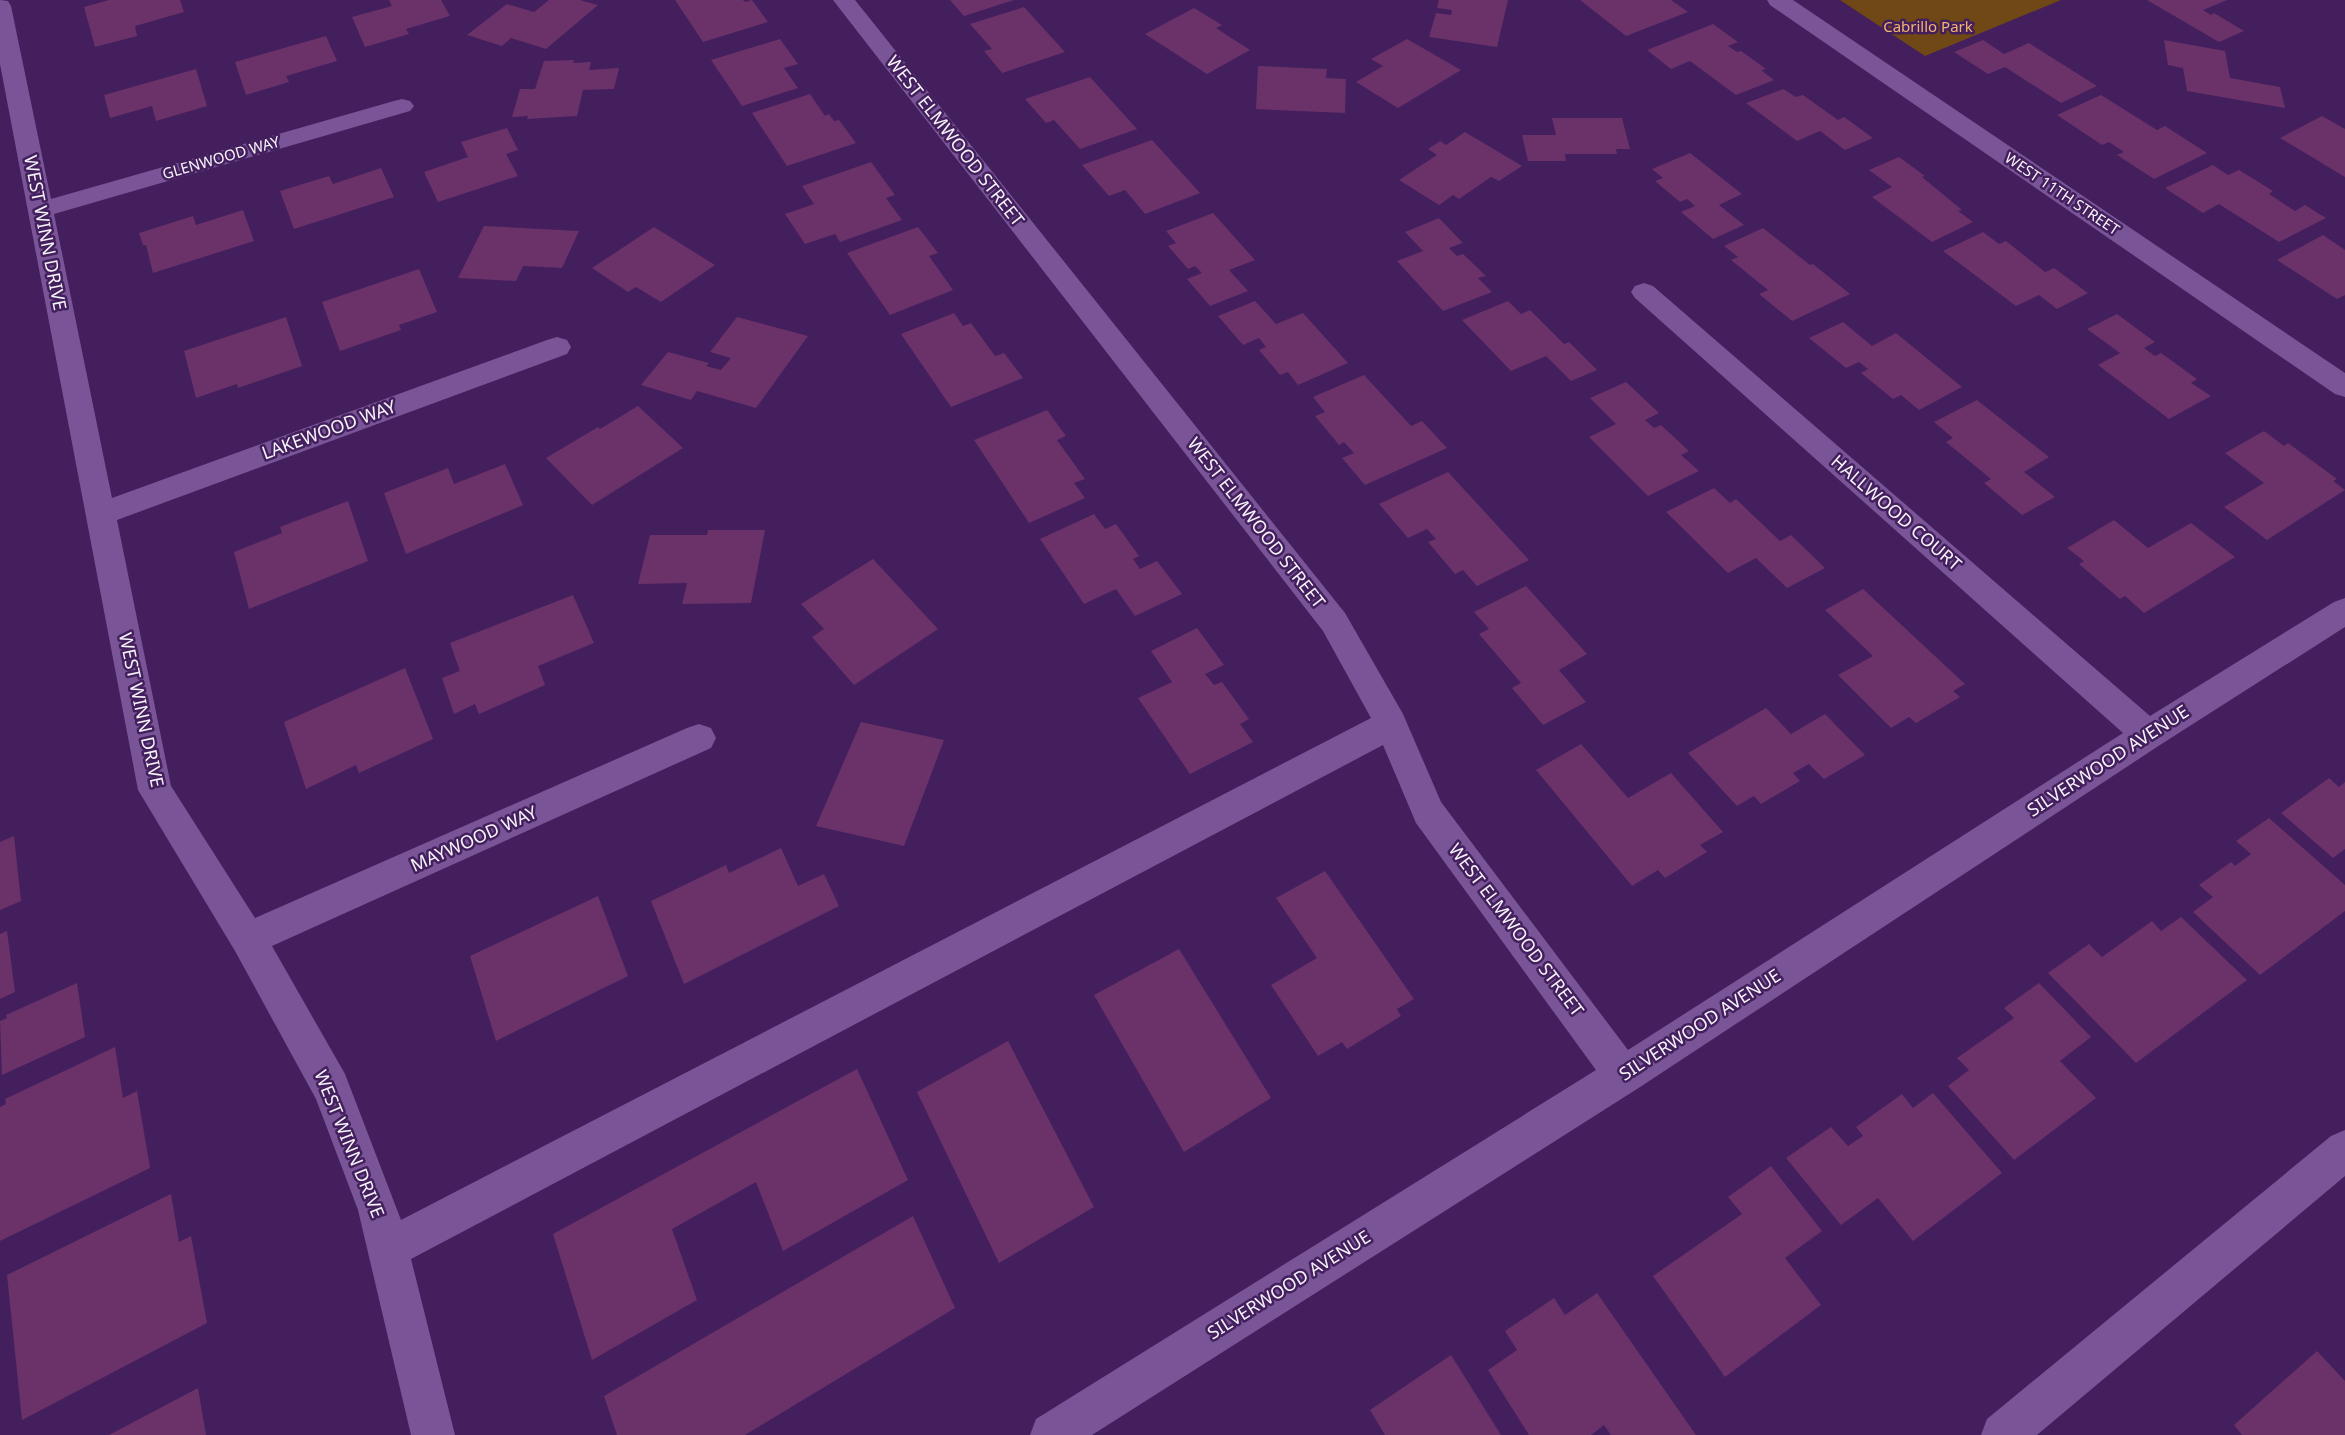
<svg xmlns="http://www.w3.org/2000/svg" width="2345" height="1435" viewBox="0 0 2345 1435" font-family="'Noto Sans',sans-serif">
<rect width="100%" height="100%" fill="#431f5d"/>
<path fill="#704816" d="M1840,0H2061L1925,56Z"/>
<path fill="#6a3269" d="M109,0H180L184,12L135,26L137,36L95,47L84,7Z
M389,0H441L450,16L406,29L409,34L365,47L352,17L392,6Z
M549,0H580L598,5L546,49L511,38L502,46L467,35L507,4L534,12Z
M675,0H743L745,2L752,0L768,22L703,42Z
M950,0H1014L964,16Z
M1439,0H1508L1497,47L1429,37L1436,13L1451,15L1452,10L1437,8Z
M1580,0H1671L1688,12L1626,36Z
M2147,0H2227L2203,10L2211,15L2214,13L2244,31L2219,42Z
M1024,7L1065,52L1002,73L984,51L992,49L970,24Z
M1194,8L1222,25L1216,28L1250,50L1207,74L1145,34Z
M1713,24L1738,42L1728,46L1737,52L1741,51L1766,69L1761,70L1774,80L1736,95L1690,61L1671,69L1647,50Z
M326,36L337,61L286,76L289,82L246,95L235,62Z
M780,39L798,64L784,68L798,88L742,106L711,60Z
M1407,39L1461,70L1398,108L1356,82L1383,66L1371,59Z
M1983,40L2004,54L2029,43L2097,86L2061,103L2005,67L1988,74L1954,52Z
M2164,40L2225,51L2230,78L2280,87L2285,108L2187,91L2183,68L2168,65Z
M574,60L573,63L591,62L589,70L619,68L614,89L583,90L577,116L527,119L528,116L512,117L520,89H535L544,61Z
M1258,66L1327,69L1326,78L1346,79L1345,113L1256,109Z
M196,69L207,106L156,121L152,106L110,118L104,95Z
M1090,77L1137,129L1080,149L1054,120L1046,123L1025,99Z
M1783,89L1796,97L1803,95L1838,120L1844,117L1873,138L1845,150L1820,131L1797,141L1746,103Z
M810,94L825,116L829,114L834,121L839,120L856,143L787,166L752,113Z
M2101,95L2157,130L2165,126L2207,153L2154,179L2117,155L2124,152L2109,142L2102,145L2057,115Z
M2322,116L2345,129V177L2280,138Z
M1552,118H1622L1630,149H1616L1617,154H1565L1566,161H1528L1522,135H1556Z
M507,128L518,150L506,154L518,176L438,202L424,172L468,157L461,142Z
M1465,132L1522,166L1499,181L1491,177L1459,199L1453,195L1439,205L1399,180L1437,155L1428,149L1440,141L1446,145Z
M1152,140L1200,193L1145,214L1125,190L1109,196L1082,165Z
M1690,153L1742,194L1719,205L1744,225L1713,239L1681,212L1695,206L1687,199L1680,202L1655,181L1663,178L1652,169Z
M1899,157L1925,176L1922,177L1962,210L1958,211L1973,222L1932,242L1872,197L1892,187L1869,170Z
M871,162L895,195L886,198L902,220L840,242L835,234L805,244L785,214L814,204L802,186Z
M2213,165L2228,175L2239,170L2273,191L2269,194L2295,211L2305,205L2326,218L2279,242L2219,204L2203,213L2165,188Z
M381,168L394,197L294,229L280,191L329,176L333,184Z
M243,210L254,241L153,273L146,245H143L139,233L193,216L196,225Z
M1213,213L1255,260L1229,270L1248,291L1210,306L1187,279L1202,273L1195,266L1188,269L1168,246L1176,243L1166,231Z
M1439,218L1463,243L1449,248L1457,256L1463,254L1486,276L1478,278L1492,292L1443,311L1397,261L1423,251L1405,232Z
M484,226L579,231L562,268L523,266L516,281L458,278Z
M654,227L715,265L661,302L636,287L628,292L592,268Z
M918,227L938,253L929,256L953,290L890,315L847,253Z
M1763,228L1810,265L1813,264L1850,294L1792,321L1759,294L1768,290L1731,260L1738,257L1724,246Z
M1983,232L1999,244L2006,241L2045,272L2054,268L2088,293L2057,309L2039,295L2016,306L1943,251Z
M2323,235L2345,250V295L2337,299L2277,260Z
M419,269L437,312L399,325L401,330L340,351L322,302Z
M1255,301L1276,324L1303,313L1348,363L1298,385L1288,372L1280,375L1259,350L1266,347L1259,338L1243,345L1218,316Z
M1508,301L1521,314L1530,310L1564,344L1569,342L1597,370L1571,381L1546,356L1511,371L1462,320Z
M954,313L963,326L971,323L995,356L1004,353L1023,378L951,407L901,334Z
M2117,314L2155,342L2144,348L2155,356L2161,353L2197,379L2191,383L2211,396L2169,419L2098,365L2120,353L2087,329Z
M286,317L302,366L238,388L237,384L196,398L184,351Z
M737,317L808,336L756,408L697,391L691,400L641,385L668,352L709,363L706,366L721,370L731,358L710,352Z
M1843,322L1872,346L1896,333L1962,387L1919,410L1901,395L1893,399L1861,373L1868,369L1859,362L1846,368L1809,338Z
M1364,375L1411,426L1422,421L1447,448L1365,485L1342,458L1354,453L1344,442L1339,445L1315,416L1325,412L1313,397Z
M1626,382L1659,413L1645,420L1654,428L1661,425L1689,451L1681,455L1699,471L1648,496L1589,437L1616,424L1590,398Z
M1977,400L2049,457L2024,472L2055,497L2022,515L1984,483L1991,479L1946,442L1953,438L1934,422Z
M638,406L683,448L592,505L546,458L598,427L600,429Z
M1047,410L1066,436L1057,440L1085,479L1074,483L1085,498L1029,523L974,440Z
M2264,431L2284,446L2288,443L2337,479L2333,481L2345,490L2267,540L2224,507L2264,483L2225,453Z
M505,464L523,505L406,554L384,493L448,468L454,484Z
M1448,472L1529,560L1477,586L1463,570L1455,574L1428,542L1436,539L1427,529L1408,538L1379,504Z
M1714,488L1730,503L1736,499L1780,541L1791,535L1825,568L1787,588L1756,558L1728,573L1666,512Z
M348,501L368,561L249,609L234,552L282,533L280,527Z
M1094,514L1105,529L1116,524L1139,556L1133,559L1140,569L1157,561L1182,594L1135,616L1116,589L1084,604L1040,539Z
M2114,520L2148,548L2191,523L2235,557L2144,613L2125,596L2120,599L2079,564L2084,561L2067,548Z
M708,530H765L751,603L682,604L687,583L638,584L650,535H707Z
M873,559L938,629L854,685L812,637L824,629L801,604Z
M1526,586L1587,654L1559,670L1586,702L1543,725L1512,688L1521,683L1479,634L1489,629L1474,612Z
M1863,589L1965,684L1953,691L1960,697L1916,723L1909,717L1891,728L1838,675L1873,656L1825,610Z
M573,595L594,643L538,666L545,685L479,714L475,704L454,714L442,678L460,671L450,643Z
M1197,628L1224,665L1205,674L1214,685L1222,682L1249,719L1240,724L1253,742L1190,774L1138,698L1172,682L1151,651Z
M405,668L433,739L359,773L356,765L306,789L284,722Z
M1766,708L1791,734L1825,714L1865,755L1824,779L1809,764L1793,773L1800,781L1761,804L1754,796L1737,806L1688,753Z
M861,722L944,740L904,846L816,826Z
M1581,744L1628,798L1671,773L1723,832L1700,845L1707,852L1665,878L1658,870L1632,886L1536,770Z
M2329,778L2339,787L2345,782V849L2333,858L2281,813Z
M2269,818L2345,885V911L2260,975L2193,912L2213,897L2199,885L2231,862L2235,866L2251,854L2236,841Z
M14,836L21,901L0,910V842Z
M781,848L798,886L824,874L839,906L684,984L651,901L726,865L729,873Z
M1325,871L1414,999L1397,1009L1401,1016L1347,1049L1342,1042L1318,1056L1271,985L1317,958L1276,898Z
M598,896L628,976L496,1041L470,956Z
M2181,917L2247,980L2136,1063L2048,973L2089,944L2102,957L2152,921L2161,931Z
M7,931L15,992L0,999V934Z
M1179,949L1271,1098L1184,1152L1094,995Z
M77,983L85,1037L2,1075L0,1021L7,1018L6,1015Z
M2039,983L2091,1037L2060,1061L2096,1098L2014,1160L1948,1086L1969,1070L1957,1058L2014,1018L2004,1008Z
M1008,1041L1094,1207L999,1263L917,1092Z
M115,1047L123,1098L137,1091L150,1168L0,1241V1107L6,1104L5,1099Z
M857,1069L908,1180L783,1251L756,1182L672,1229L697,1300L592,1360L553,1234Z
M1933,1093L2002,1173L1913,1241L1878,1198L1841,1225L1786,1158L1831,1127L1848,1146L1863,1136L1856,1127L1902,1094L1913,1108Z
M1771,1166L1822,1231L1785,1258L1821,1305L1725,1377L1653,1276L1742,1214L1728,1197Z
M171,1194L179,1242L191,1236L207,1323L22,1420L7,1275Z
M913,1216L955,1308L745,1435H617L604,1396Z
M1597,1293L1696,1435H1611L1604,1425L1591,1435H1529L1488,1370L1517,1350L1505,1331L1554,1298L1565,1315Z
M2317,1351L2345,1381V1435H2242L2234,1425Z
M1451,1355L1501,1435H1385L1370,1410Z
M198,1388L206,1435H109Z"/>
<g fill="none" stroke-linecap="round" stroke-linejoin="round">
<path fill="#795598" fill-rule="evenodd" d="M0,0L8,1L11,6L51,199L394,101L402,99L410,101L414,106L410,111L54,214L112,498L547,340L557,337L567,340L571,347L567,354L117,520L171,786L255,918L687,728L699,724L711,728L716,738L711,748L272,946L345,1074L401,1220L1371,718L1323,631L833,0H855L1345,613L1403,714L1441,802L1628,1050L2123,733L1635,298L1631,292L1635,286L1644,283L1653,286L2150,716L2334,602L2345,598V627L2160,745L1637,1089L1092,1435H1030L1036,1419L1596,1070L1416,823L1383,745L411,1259L455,1435H411L358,1210L316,1099L235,951L138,790L0,64Z
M1767,0H1793L2345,373V397L2335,394L1770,5Z
M2345,1130V1176L2037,1435H1981L1987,1419L2331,1136Z"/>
</g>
<g text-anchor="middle" stroke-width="5" stroke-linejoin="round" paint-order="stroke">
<g font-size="15" fill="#f4b46d" stroke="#431f5d">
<text x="1928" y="32">Cabrillo Park</text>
</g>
<g font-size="15" fill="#f6f2f9" stroke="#431f5d">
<text transform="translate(221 158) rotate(-16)" y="5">GLENWOOD WAY</text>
<text transform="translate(2062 194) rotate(34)" y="5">WEST 11TH STREET</text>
</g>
<g font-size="18" fill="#f6f2f9" stroke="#431f5d">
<text transform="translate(955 141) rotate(52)" y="6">WEST ELMWOOD STREET</text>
<text transform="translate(45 233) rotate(79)" y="6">WEST WINN DRIVE</text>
<text transform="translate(329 430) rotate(-20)" y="6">LAKEWOOD WAY</text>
<text transform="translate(1896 513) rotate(41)" y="6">HALLWOOD COURT</text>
<text transform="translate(1256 523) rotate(52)" y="6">WEST ELMWOOD STREET</text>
<text transform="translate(141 710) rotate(78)" y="6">WEST WINN DRIVE</text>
<text transform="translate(2108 761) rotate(-33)" y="6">SILVERWOOD AVENUE</text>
<text transform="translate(474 839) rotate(-24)" y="6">MAYWOOD WAY</text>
<text transform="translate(1516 930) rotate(53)" y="6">WEST ELMWOOD STREET</text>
<text transform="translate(1700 1025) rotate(-33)" y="6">SILVERWOOD AVENUE</text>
<text transform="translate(349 1144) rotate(68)" y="6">WEST WINN DRIVE</text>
<text transform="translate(1289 1285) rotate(-32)" y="6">SILVERWOOD AVENUE</text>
</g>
</g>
</svg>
